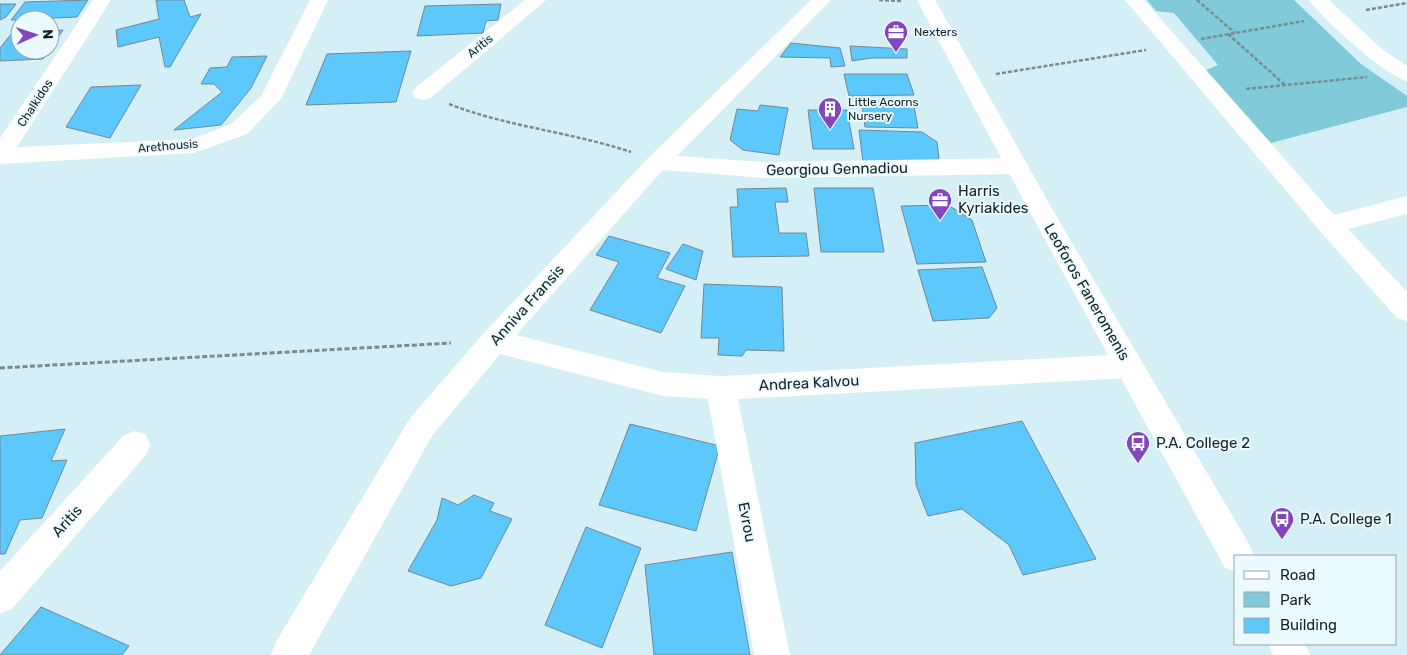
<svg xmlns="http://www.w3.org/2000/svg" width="1407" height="655" viewBox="0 0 1407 655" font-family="Rubik,sans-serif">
<rect width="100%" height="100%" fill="#d4eff5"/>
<path fill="#80cada" d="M1147,0H1294L1361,64L1407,96V107L1271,143L1206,70L1218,65L1174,13L1156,11Z"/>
<path fill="#5cc8fc" stroke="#738894" d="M88,0L77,17L11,20L25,2Z
M156,0H184L190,17L201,14L170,67H165L159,37L118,47L116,30L159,19Z
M0,4H16L6,17L0,20Z
M501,4L498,20L486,21L483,33L417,36L425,6Z
M63,30L50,49V31Z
M20,32V50H49L43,59L0,61V48L12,33Z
M791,43L840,48L845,66L831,67L830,58L780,57Z
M850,46L907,49V58H871L852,61Z
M411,51L396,102L306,105L327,54Z
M267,56L251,88L221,125L174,130L222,92L214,84H201L210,68L227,67L232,57Z
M844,74H907L914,95L849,96Z
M141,85L110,138L66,127L91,87Z
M760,105L788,108L779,155L743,150L730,140L737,109L758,111Z
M862,105L914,106L918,128L865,127Z
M808,110H847L854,149H813Z
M859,130L922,132L937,142L939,158L930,163L863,162Z
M786,188L788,202H775L779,233H806L809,256L733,257L730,207H738L737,189Z
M814,188H873L884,252H821Z
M948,205L972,220L986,262L917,264L901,206Z
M609,236L670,253L657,278L685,286L661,333L590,310L619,262L596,255Z
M683,244L703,251L696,280L666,269Z
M982,267L997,308L989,318L933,321L918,270Z
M704,284L782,287L784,351L746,350L742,356L718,355L719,338H701Z
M1022,421L1096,559L1023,575L1009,545L962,509L928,516L916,485L915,443Z
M630,424L720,446L696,531L599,505Z
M65,429L51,461L67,460L42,518L20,520L5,554H0V436Z
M474,495L494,503L490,511L512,519L481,578L451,586L408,571L437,520L442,498L458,505Z
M586,527L641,548L602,648L545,625Z
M732,552L750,655H654L645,565Z
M41,607L129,646L122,655H0Z"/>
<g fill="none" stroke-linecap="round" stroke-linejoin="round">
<path stroke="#798c90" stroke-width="2.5" stroke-dasharray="4 2" stroke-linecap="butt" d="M879,0L901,1
M1197,0L1235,33
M1366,10L1407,3
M1228,34L1285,85
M1201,39L1304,21
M996,74L1146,50
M1246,89L1367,77
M449,104C508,127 571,132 631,152"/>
<path stroke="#798c90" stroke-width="3" stroke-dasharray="5 2.5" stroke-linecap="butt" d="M0,368L451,343"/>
<path fill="#fff" fill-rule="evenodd" d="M93,0H111L17,147L192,139L231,124L261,96L310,0H328L281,99L247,134L194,153L0,164V138Z
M525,0H546L431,98L423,100L415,98L412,93L415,88Z
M811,0H831L677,156L764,162L1017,158L1025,160L1029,166L1025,172L1017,174L764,178L663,170L516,335L663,372L721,376L1129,354L1139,358L1143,366L1139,374L1129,378L738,399L790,655H754L708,399L663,396L500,354L432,436L309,655H271L276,642L410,418L484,333L649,157Z
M1125,0H1144L1334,215L1407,196V214L1348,229L1407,292V321L1397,318L1320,231Z
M1309,0H1329L1382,49L1407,66V81C1386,76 1322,19 1309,0Z
M135,431L146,435L150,445L146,455L12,609L0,614V571L124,435Z"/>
<path fill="#fff" fill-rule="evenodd" d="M917,0H935L1051,207L1249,544L1254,556H1236V572L1225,568L1027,207Z
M1268,644H1305L1310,655H1273Z"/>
</g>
<defs>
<g id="office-pin" transform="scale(1.25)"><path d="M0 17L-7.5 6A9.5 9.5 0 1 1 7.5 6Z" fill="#8346bc" stroke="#eafafe"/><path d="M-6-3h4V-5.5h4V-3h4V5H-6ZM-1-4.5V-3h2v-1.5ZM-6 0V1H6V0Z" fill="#fff"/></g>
<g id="building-pin" transform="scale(1.25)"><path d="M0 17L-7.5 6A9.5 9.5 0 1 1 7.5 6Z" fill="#8346bc" stroke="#eafafe"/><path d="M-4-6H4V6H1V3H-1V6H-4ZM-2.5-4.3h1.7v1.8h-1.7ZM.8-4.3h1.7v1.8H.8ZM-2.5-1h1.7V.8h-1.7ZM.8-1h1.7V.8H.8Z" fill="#fff"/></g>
<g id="bus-pin" transform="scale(1.25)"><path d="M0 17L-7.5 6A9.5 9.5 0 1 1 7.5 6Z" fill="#8346bc" stroke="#eafafe"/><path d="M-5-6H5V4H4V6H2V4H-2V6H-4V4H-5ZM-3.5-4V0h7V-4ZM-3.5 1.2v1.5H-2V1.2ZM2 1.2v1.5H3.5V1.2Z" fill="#fff"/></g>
</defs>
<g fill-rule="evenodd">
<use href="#office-pin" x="896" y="32"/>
<use href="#building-pin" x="830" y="109"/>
<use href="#office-pin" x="940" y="200"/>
<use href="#bus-pin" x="1138" y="443"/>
<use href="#bus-pin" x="1282" y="519"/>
</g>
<g text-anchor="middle" stroke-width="4" stroke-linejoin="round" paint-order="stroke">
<g font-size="12" fill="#182224" stroke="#eafafe" text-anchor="start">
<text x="914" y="36">Nexters</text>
<text x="848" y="106">Little Acorns<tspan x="848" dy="14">Nursery</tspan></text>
</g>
<g font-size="12" fill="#182224" stroke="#eafafe">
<text transform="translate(480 46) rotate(-39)" y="4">Aritis</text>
<text transform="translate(35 103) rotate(-57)" y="4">Chalkidos</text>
<text transform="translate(168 146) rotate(-5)" y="4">Arethousis</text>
</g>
<g font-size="15" fill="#182224" stroke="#eafafe">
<text transform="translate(837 169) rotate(-1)" y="5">Georgiou Gennadiou</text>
<text transform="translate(1087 292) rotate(60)" y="5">Leoforos Faneromenis</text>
<text transform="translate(527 305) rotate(-48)" y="5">Anniva Fransis</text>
<text transform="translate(809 383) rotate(-3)" y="5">Andrea Kalvou</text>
<text transform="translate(67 521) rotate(-48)" y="5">Aritis</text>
<text transform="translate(747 522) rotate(79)" y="5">Evrou</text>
</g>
<g font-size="15" fill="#182224" stroke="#eafafe" text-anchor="start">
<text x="958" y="196">Harris<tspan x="958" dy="17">Kyriakides</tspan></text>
<text x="1156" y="448">P.A. College 2</text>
<text x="1300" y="524">P.A. College 1</text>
</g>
</g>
<rect x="1234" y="555" width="162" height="90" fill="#eafafe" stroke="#96a4a7"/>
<rect x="1244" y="571" width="25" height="8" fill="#ffffff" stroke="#96a4a7"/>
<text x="1280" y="580" font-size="15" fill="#182224">Road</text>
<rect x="1244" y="592" width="25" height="15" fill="#80cada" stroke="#96a4a7"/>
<text x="1280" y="605" font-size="15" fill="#182224">Park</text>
<rect x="1244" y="618" width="25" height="15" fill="#5cc8fc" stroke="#96a4a7"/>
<text x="1280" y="630" font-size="15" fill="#182224">Building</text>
<g transform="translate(35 35) rotate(87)"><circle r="24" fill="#eafafe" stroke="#96a4a7"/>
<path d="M0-4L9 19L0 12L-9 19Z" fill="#8346bc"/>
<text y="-8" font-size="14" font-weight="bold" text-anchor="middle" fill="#182224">N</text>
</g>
</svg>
